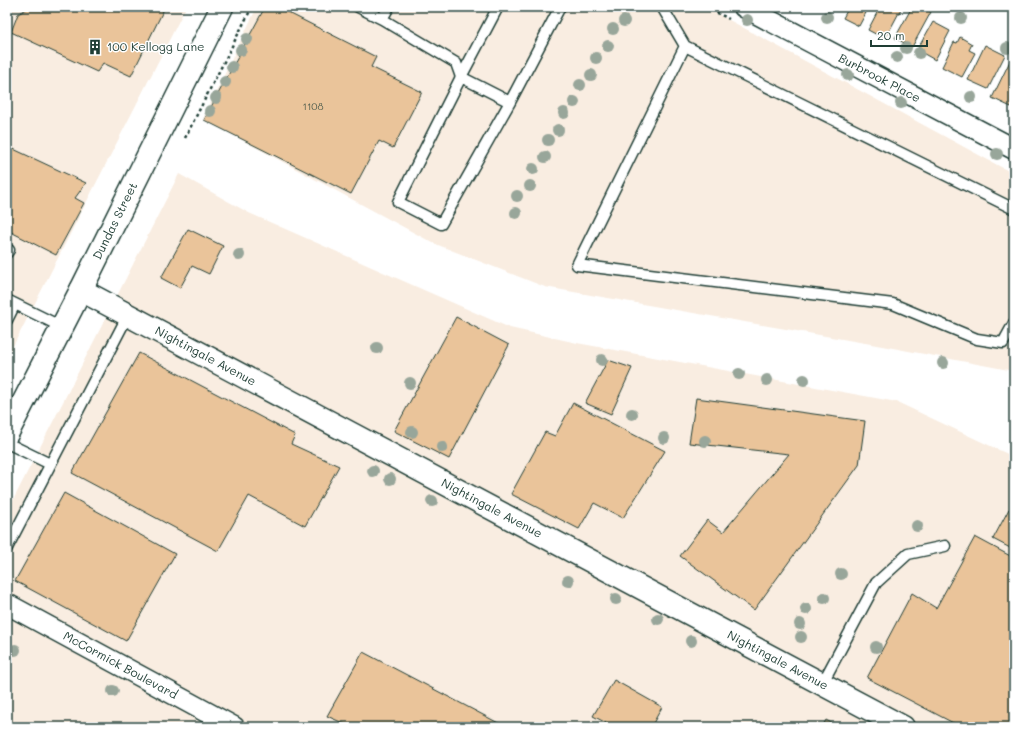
<svg xmlns="http://www.w3.org/2000/svg" width="1021" height="734" viewBox="0 0 1021 734" font-family="Mali,sans-serif">
<rect width="100%" height="100%" fill="#fff"/>
<filter id="ink" filterUnits="userSpaceOnUse"><feTurbulence type="fractalNoise" baseFrequency=".025" numOctaves="2"/><feDisplacementMap in="SourceGraphic" scale="8" xChannelSelector="R" yChannelSelector="G"/><feConvolveMatrix kernelMatrix="1 2 1 2 8 2 1 2 1" color-interpolation-filters="sRGB"/></filter>
<g filter="url(#ink)">
<path fill="#f9ede1" d="M7,7H186L7,358Z
M257,7H705L1014,174V371L882,346L545,287L433,243L203,119Z
M179,174L249,213L510,328L577,343L897,402L1014,457V727H7V512Z"/>
<path fill="#eac49a" stroke="#1f3d34" d="M30,7H165L131,76L103,63L97,72L11,32L18,14Z
M265,7H277L376,57L371,67L422,92L393,148L379,141L351,194L204,120Z
M849,7H869L859,26L843,18Z
M880,7H902L885,39L868,30Z
M912,7H922L931,12L912,47L895,38Z
M933,22L950,31L935,60L917,50Z
M960,37L972,44L969,50L975,53L962,77L942,67L954,42L957,43Z
M985,45L1005,55L988,89L968,80Z
M1010,61L1014,63V101L1011,107L992,98Z
M7,146L86,183L75,198L84,203L56,255L7,230Z
M188,229L223,246L209,274L192,266L180,288L161,278Z
M456,317L509,345L449,459L394,431Z
M139,353L295,435L291,444L339,466L305,526L249,496L218,551L72,473Z
M608,360L632,368L611,414L585,403Z
M696,398L865,421L859,465L754,610L680,556L707,520L723,532L789,454L689,443Z
M573,403L665,451L623,518L594,503L579,529L511,494L545,432L555,436Z
M64,493L175,554L126,641L15,581Z
M1009,509L1014,512V550L993,539Z
M975,537L1014,558V727H961L867,678L912,593L936,608Z
M363,652L506,727H343L345,724L327,716Z
M614,680L662,707L651,727H614L593,716Z
M826,720L839,727H822Z"/>
<g fill="none" stroke-linecap="round" stroke-linejoin="round">
<g stroke="#1f3d34" stroke-width="13">
<path id="lane" d="M358,7L382,19L456,63L461,77L498,7
M662,7L685,46L1014,209
M382,19L389,7
M685,46L577,265L893,304L977,339L1003,343L1014,323
M510,102L441,224L398,202L461,77L510,102L560,7
M7,249L9,250L7,253
M7,300L62,327
M7,320L15,304
M7,443L50,464
M7,548L128,315
M822,684L876,583L908,554L945,546"/>
</g>
<g stroke="#1f3d34" stroke-width="23">
<g id="street">
<path id="s1" d="M744,7L1014,149"/>
<path id="s2" d="M7,604L234,727"/>
</g>
</g>
<g stroke="#1f3d34" stroke-width="25">
<g id="secondary">
<path id="s3" d="M81,290L903,727"/>
<path id="s4" d="M7,434L81,290L222,7"/>
</g>
</g>
<path stroke="#1f3d34" stroke-width="2.5" stroke-dasharray="3 3" stroke-linecap="butt" d="M706,7L729,19
M185,138L252,7"/>
<use href="#lane" stroke="#fff" stroke-width="10"/>
<use href="#street" stroke="#fff" stroke-width="20"/>
<use href="#secondary" stroke="#fff" stroke-width="22"/>
</g>
<g fill="#98a69a">
<circle cx="827" cy="17" r="6"/>
<circle cx="961" cy="18" r="6"/>
<circle cx="747" cy="20" r="6"/>
<circle cx="624" cy="21" r="6"/>
<circle cx="613" cy="29" r="6"/>
<circle cx="247" cy="39" r="6"/>
<circle cx="608" cy="46" r="6"/>
<circle cx="906" cy="48" r="6"/>
<circle cx="1007" cy="48" r="6"/>
<circle cx="241" cy="50" r="6"/>
<circle cx="919" cy="53" r="6"/>
<circle cx="897" cy="57" r="6"/>
<circle cx="596" cy="58" r="6"/>
<circle cx="232" cy="67" r="6"/>
<circle cx="591" cy="75" r="6"/>
<circle cx="848" cy="75" r="6"/>
<circle cx="225" cy="82" r="6"/>
<circle cx="580" cy="85" r="6"/>
<circle cx="971" cy="97" r="6"/>
<circle cx="216" cy="98" r="6"/>
<circle cx="574" cy="102" r="6"/>
<circle cx="901" cy="103" r="6"/>
<circle cx="210" cy="111" r="6"/>
<circle cx="564" cy="113" r="6"/>
<circle cx="558" cy="130" r="6"/>
<circle cx="548" cy="140" r="6"/>
<circle cx="997" cy="154" r="6"/>
<circle cx="545" cy="157" r="6"/>
<circle cx="533" cy="169" r="6"/>
<circle cx="530" cy="186" r="6"/>
<circle cx="517" cy="196" r="6"/>
<circle cx="516" cy="213" r="6"/>
<circle cx="239" cy="255" r="6"/>
<circle cx="377" cy="348" r="6"/>
<circle cx="602" cy="360" r="6"/>
<circle cx="943" cy="363" r="6"/>
<circle cx="739" cy="374" r="6"/>
<circle cx="767" cy="380" r="6"/>
<circle cx="804" cy="380" r="6"/>
<circle cx="410" cy="383" r="6"/>
<circle cx="632" cy="414" r="6"/>
<circle cx="412" cy="432" r="6"/>
<circle cx="664" cy="438" r="6"/>
<circle cx="705" cy="441" r="6"/>
<circle cx="442" cy="447" r="6"/>
<circle cx="373" cy="471" r="6"/>
<circle cx="390" cy="479" r="6"/>
<circle cx="432" cy="501" r="6"/>
<circle cx="917" cy="526" r="6"/>
<circle cx="841" cy="574" r="6"/>
<circle cx="568" cy="581" r="6"/>
<circle cx="824" cy="598" r="6"/>
<circle cx="616" cy="599" r="6"/>
<circle cx="806" cy="609" r="6"/>
<circle cx="658" cy="619" r="6"/>
<circle cx="800" cy="624" r="6"/>
<circle cx="801" cy="637" r="6"/>
<circle cx="691" cy="641" r="6"/>
<circle cx="876" cy="647" r="6"/>
<circle cx="15" cy="650" r="6"/>
<circle cx="113" cy="691" r="6"/>
</g>
</g>
<defs>
<g id="building-bare" transform="scale(1.2)"><path d="M-4-6H4V6H1V3H-1V6H-4ZM-2.5-4.3h1.7v1.8h-1.7ZM.8-4.3h1.7v1.8H.8ZM-2.5-1h1.7V.8h-1.7ZM.8-1h1.7V.8H.8Z" fill="#1f3d34" stroke="#fff" stroke-width="2.5" paint-order="stroke"/></g>
</defs>
<g fill-rule="evenodd">
<use href="#building-bare" x="95" y="47"/>
</g>
<g text-anchor="middle" stroke-width="3" stroke-linejoin="round" paint-order="stroke">
<g font-size="10" fill="#525f4e">
<text x="313" y="110">1108</text>
</g>
<g font-size="12" fill="#1f3d34" stroke="#fff" text-anchor="start">
<text x="107" y="51">100 Kellogg Lane</text>
</g>
<g font-size="12" fill="#1f3d34" stroke="#fff">
<text dy="4" stroke="none"><textPath href="#s1" startOffset="153">Burbrook Place</textPath></text>
<text dy="4" stroke="none"><textPath href="#s4" startOffset="239">Dundas Street</textPath></text>
<text dy="4" stroke="none"><textPath href="#s3" startOffset="141">Nightingale Avenue</textPath></text>
<text dy="4" stroke="none"><textPath href="#s3" startOffset="465">Nightingale Avenue</textPath></text>
<text dy="4" stroke="none"><textPath href="#s3" startOffset="789">Nightingale Avenue</textPath></text>
<text dy="4" stroke="none"><textPath href="#s2" startOffset="129">McCormick Boulevard</textPath></text>
</g>
</g>
<rect width="1021" height="734" fill="none" stroke="#fff" stroke-width="24"/>
<rect x="12" y="12" width="997" height="710" fill="none" stroke="#1f3d34" stroke-width="1.5" filter="url(#ink)"/>
<path d="M871 40v6h56v-6" fill="none" stroke="#1f3d34" stroke-width="2"/>
<text x="877" y="40" font-size="12" fill="#1f3d34" stroke="#ffffff" stroke-width="3" paint-order="stroke">20 m</text>
</svg>
